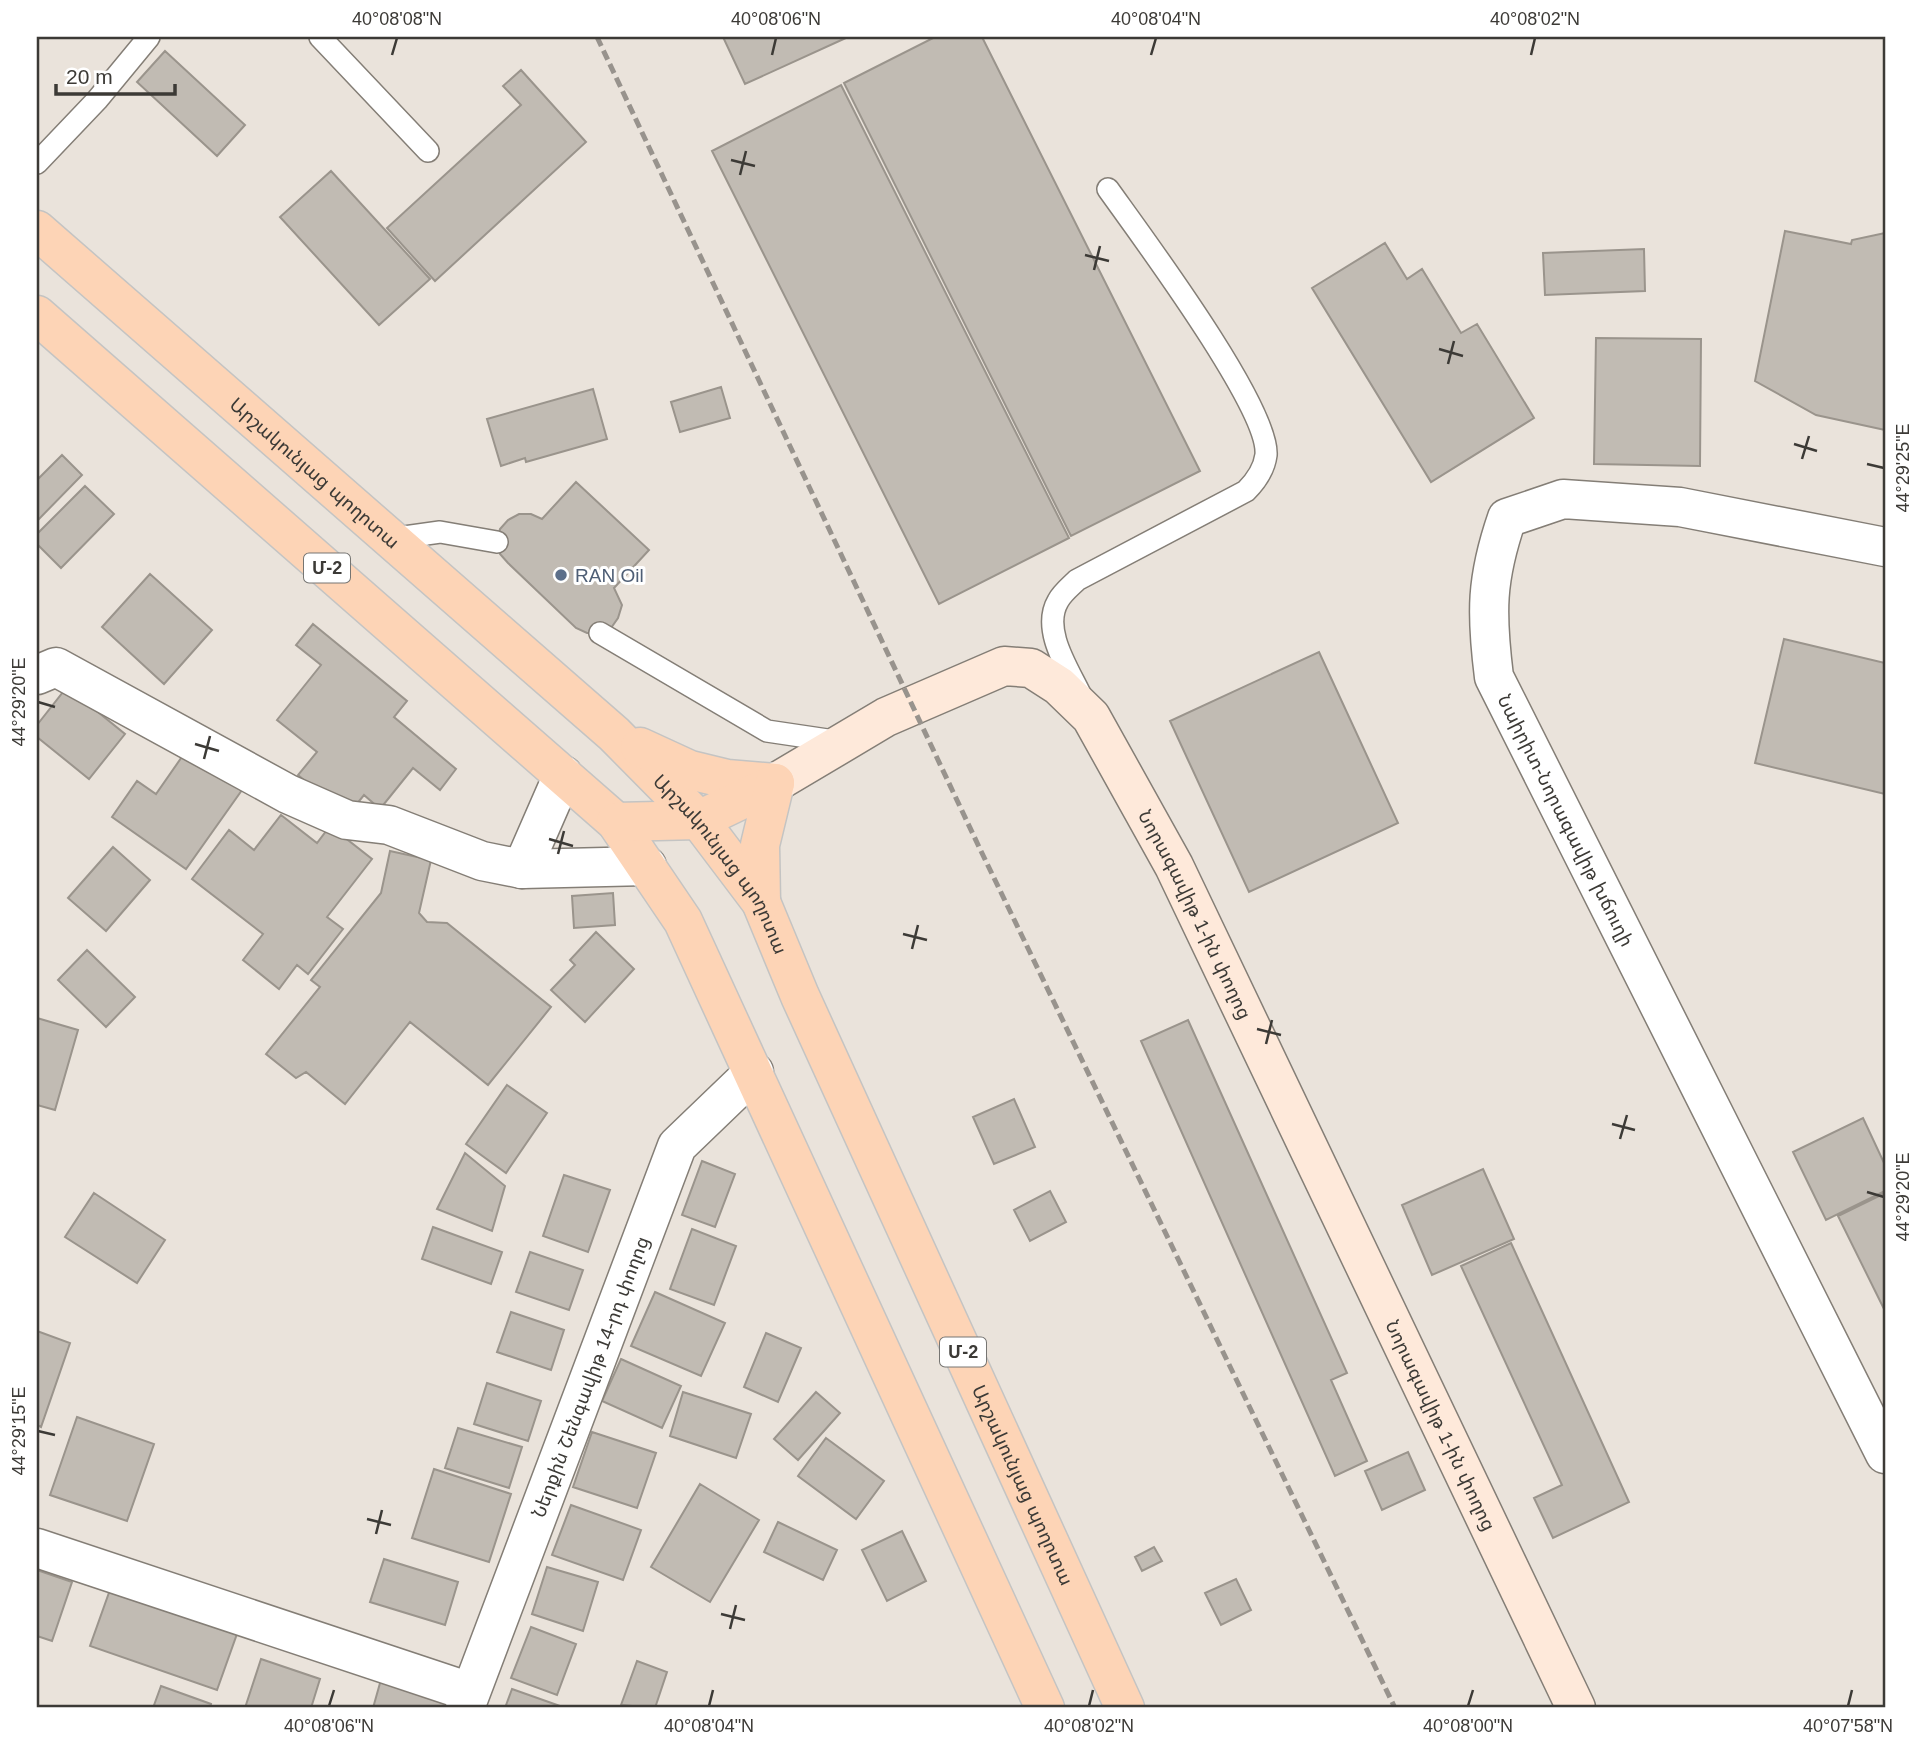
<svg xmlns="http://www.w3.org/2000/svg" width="1922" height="1745" viewBox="0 0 1922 1745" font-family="Helvetica,'Noto Sans Armenian',sans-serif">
<rect width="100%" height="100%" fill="#eae3db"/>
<path fill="#c1bbb3" stroke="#9a948c" stroke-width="2" d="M723,37H848L745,84Z
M935,37H982L1200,471L1071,536L844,83Z
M165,51L245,125L217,156L137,82Z
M521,70L586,142L435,281L387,228L521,105L503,86Z
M841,85L1069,538L939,604L712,151Z
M331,171L430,279L379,325L280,217Z
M1785,231L1851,244L1852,240L1885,233V430L1816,415L1755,381Z
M1385,243L1407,279L1422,269L1461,333L1477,324L1534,418L1431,482L1312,288Z
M1644,249L1645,291L1545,295L1543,253Z
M1596,338L1701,339L1700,466L1594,464Z
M721,387L730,418L680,432L671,402Z
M593,389L607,439L526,462L525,458L501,466L487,419Z
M62,455L82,475L37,521V476L39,478Z
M576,482L649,550L614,588L622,605L618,618L611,628L600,633H587L576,628L508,563L500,554L497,542L500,529L508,520L519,514H531L542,519Z
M85,486L114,514L61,568L37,544V534Z
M150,574L212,630L164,684L102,627Z
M313,624L407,701L394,717L456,769L440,790L413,768L380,809L364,795L347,816L298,775L317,752L277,720L321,665L296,645Z
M1784,639L1885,663V794L1755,763Z
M1319,652L1398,823L1249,892L1170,721Z
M67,687L125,734L89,779L37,737V725Z
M186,751L242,790L186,869L112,817L137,781L156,794Z
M281,815L317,843L330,826L372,859L327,917L343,929L308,974L297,965L279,989L243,960L263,934L192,879L229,830L254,850Z
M113,847L150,880L106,931L68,898Z
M390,851L431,860L419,913L427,922L447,923L551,1007L488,1085L410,1022L345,1104L306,1072L296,1078L266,1054L320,987L311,980L381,893Z
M613,893L615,925L574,928L572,896Z
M596,932L634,969L585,1022L551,990L575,965L570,960Z
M87,950L135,997L106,1027L58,980Z
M37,1018L78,1030L55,1110L37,1105Z
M1188,1020L1347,1373L1331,1380L1367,1461L1335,1476L1141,1041Z
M507,1085L547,1113L506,1173L466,1144Z
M1014,1099L1035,1147L994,1164L973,1117Z
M1863,1118L1885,1165V1191L1826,1220L1793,1152Z
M465,1153L505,1186L492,1231L437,1209Z
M702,1161L735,1174L715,1227L682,1215Z
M1483,1169L1514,1239L1432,1275L1402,1205Z
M564,1175L610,1190L588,1252L543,1236Z
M1050,1191L1066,1222L1030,1241L1014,1210Z
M94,1193L165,1240L137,1283L65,1237Z
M1885,1193V1311L1838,1216Z
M433,1227L502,1252L491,1284L422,1259Z
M692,1229L736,1246L714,1305L670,1289Z
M1511,1243L1629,1502L1553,1538L1534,1498L1562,1485L1461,1266Z
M530,1252L583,1270L569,1310L516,1292Z
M655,1292L725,1323L701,1376L631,1346Z
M511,1312L564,1330L551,1370L497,1352Z
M37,1331L70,1343L41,1427L37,1425Z
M766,1333L801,1348L778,1402L744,1387Z
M621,1359L681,1386L662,1428L602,1401Z
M487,1383L541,1401L528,1441L474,1424Z
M683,1392L751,1414L736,1458L670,1436Z
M816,1392L840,1413L798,1460L774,1439Z
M77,1417L154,1444L127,1521L50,1495Z
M458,1428L522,1447L509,1488L445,1468Z
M592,1432L656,1453L637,1508L573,1487Z
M826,1438L884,1481L856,1519L798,1476Z
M1408,1452L1425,1490L1382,1510L1365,1471Z
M434,1469L511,1494L489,1562L412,1538Z
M700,1484L759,1520L710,1602L651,1567Z
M571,1505L641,1530L623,1580L552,1555Z
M778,1522L837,1550L823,1580L764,1552Z
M902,1531L926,1581L887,1601L862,1550Z
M1154,1547L1162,1561L1142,1571L1135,1557Z
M384,1559L458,1582L445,1625L370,1602Z
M547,1567L598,1582L583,1631L532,1614Z
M37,1570L72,1582L52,1641L37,1636Z
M1236,1579L1251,1610L1221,1625L1205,1593Z
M111,1587L238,1631L217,1690L90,1646Z
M531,1627L576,1644L557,1695L511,1678Z
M261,1659L320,1679L311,1708H245Z
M637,1661L667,1672L655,1708L621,1705Z
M382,1676L453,1698L450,1708H373Z
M161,1686L211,1704L210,1708H153Z
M512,1689L560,1706V1708H505Z"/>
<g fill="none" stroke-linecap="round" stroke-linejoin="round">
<g stroke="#847e76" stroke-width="24">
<path id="service" d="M320,37L428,151
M37,163L97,100L149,37
M390,539L440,532L497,542
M600,633L767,731L841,742
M1081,696C1069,670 1041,630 1058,601C1062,593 1071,586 1077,580L1246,491C1256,481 1264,470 1266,455C1270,408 1140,234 1108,189"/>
</g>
<g stroke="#847e76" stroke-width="41">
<g id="minor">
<path d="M37,675L56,667L288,794L347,820L389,825L482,861L522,869L647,866"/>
<path d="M522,869L563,775"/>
<path d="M37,1548L470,1692"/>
<path id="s1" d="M465,1708L677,1146L754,1072"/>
</g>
</g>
<g stroke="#847e76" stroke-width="41">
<g id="tertiary">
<path id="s2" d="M1885,547L1680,507L1563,499L1507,518C1486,579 1486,613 1494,677L1885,1454"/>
</g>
</g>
<g stroke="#847e76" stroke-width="41">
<g id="secondary">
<path id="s3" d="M775,783L886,717L1004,666L1031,668L1059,686L1091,717L1174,866L1576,1708"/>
</g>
</g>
<g stroke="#c4c4c3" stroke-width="41">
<g id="primary">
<path id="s4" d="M37,230L614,734L699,820L761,902L800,996L1125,1708"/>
<path d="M37,315L616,822L683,921L1045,1708"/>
<path d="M640,747L690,770L727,779L775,783"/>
<path d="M616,822L699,820L774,784"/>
<path d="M761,902L760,845L775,783"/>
</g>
</g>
<use href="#service" stroke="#fff" stroke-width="21"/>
<use href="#minor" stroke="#fff" stroke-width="38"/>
<use href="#tertiary" stroke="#fff" stroke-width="38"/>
<use href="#secondary" stroke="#fee9da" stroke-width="38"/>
<use href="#primary" stroke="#fdd4b6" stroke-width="38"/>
<path stroke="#98938d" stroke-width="5" stroke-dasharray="10 5" stroke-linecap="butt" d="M597,37L980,849L1395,1708"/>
</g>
<path fill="none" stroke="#3c3a36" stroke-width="2.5" d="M392,55L397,38M772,55L776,38M1151,55L1156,38M1531,55L1535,38M731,160L755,166M740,175L746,151M1085,255L1109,261M1094,270L1100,246M1439,349L1463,356M1448,364L1454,341M1794,444L1817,451M1802,459L1809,436M1867,464L1884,468M38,702L55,707M195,744L219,751M204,759L210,736M549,839L573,846M558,854L564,831M903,934L927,940M912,949L918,925M1257,1029L1281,1035M1266,1044L1272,1020M1612,1124L1635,1130M1620,1139L1627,1115M1867,1192L1884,1197M38,1431L55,1435M367,1519L391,1525M376,1534L382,1510M721,1614L745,1620M730,1629L736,1605M329,1706L334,1690M709,1706L713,1690M1089,1706L1093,1690M1468,1706L1473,1690M1848,1706L1852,1690"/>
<circle fill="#5c6f8a" stroke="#fff" stroke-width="2.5" cx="561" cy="575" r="7"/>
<g text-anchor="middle" stroke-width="6" stroke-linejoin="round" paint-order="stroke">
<g fill="#fff" stroke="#767572" stroke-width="2">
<rect x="304" y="553.5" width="46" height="29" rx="5"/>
<rect x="940" y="1337.5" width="46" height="29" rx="5"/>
</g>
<g font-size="18" font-weight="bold" fill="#3c3a36">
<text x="327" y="574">Մ-2</text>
<text x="963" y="1358">Մ-2</text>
</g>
<g font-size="19" fill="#3c3a36" stroke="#fff">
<text dy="7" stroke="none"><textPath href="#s4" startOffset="369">Արշակունյաց պողոտա</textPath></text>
<text dy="7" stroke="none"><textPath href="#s2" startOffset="707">Նաիրիտ-Նորագավիթ խճուղի</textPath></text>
<text dy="7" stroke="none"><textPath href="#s4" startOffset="936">Արշակունյաց պողոտա</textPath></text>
<text dy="7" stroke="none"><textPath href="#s3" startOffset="586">Նորագավիթ 1-ին փողոց</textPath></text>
<text dy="7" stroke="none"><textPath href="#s1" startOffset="354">Ներքին Շենգավիթ 14-րդ փողոց</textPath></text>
<text dy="7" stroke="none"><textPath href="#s3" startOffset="1153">Նորագավիթ 1-ին փողոց</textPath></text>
<text dy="7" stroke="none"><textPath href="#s4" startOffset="1629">Արշակունյաց պողոտա</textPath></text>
</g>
<g font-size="19" fill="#4e5e75" stroke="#fff" text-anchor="start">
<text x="575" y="582">RAN Oil</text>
</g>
</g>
<rect width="1922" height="1745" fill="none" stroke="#ffffff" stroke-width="77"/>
<path d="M56 84v10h119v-10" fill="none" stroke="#3c3a36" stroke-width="3.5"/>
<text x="66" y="84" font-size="21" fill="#3c3a36" stroke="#ffffff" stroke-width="5" paint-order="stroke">20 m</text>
<rect x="38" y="38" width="1846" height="1668" fill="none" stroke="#3c3a36" stroke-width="2.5"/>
<g font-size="18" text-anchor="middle" fill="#3c3a36">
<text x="397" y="25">40°08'08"N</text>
<text x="776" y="25">40°08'06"N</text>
<text x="1156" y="25">40°08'04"N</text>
<text x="1535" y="25">40°08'02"N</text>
<text transform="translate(1903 468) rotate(-90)" y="6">44°29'25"E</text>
<text transform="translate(19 702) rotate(-90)" y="6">44°29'20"E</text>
<text transform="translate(1903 1197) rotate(-90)" y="6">44°29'20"E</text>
<text transform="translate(19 1431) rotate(-90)" y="6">44°29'15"E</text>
<text x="329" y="1732">40°08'06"N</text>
<text x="709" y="1732">40°08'04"N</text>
<text x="1089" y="1732">40°08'02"N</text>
<text x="1468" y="1732">40°08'00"N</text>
<text x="1848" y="1732">40°07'58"N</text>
</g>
</svg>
